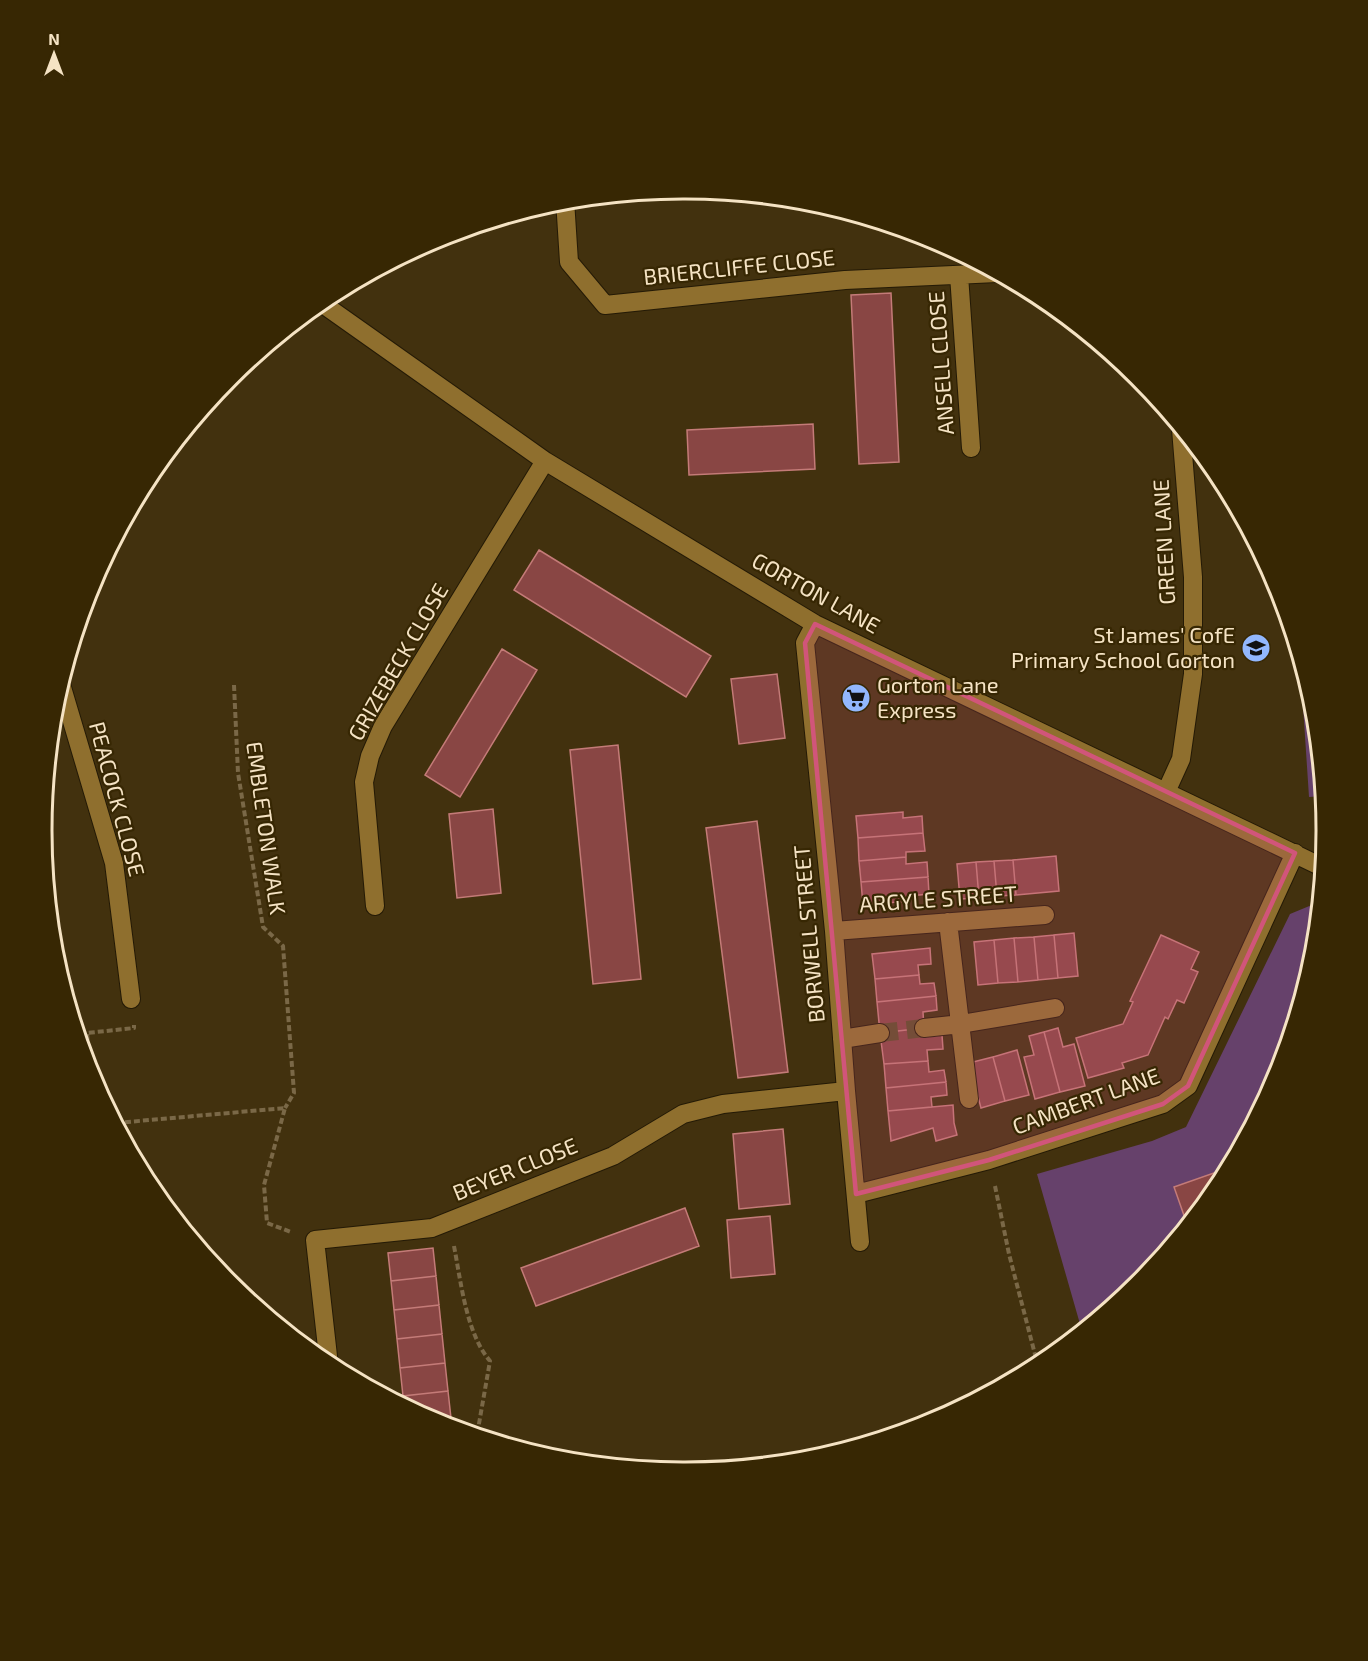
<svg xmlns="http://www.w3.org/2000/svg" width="1368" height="1661" viewBox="0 0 1368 1661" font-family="'Exo 2',sans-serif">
<rect width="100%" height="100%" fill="#42310e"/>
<path fill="#66416b" d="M1300,660L1314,706L1323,796L1309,797Z
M1319,902L1314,956L1277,1076L1218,1187L1138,1285L1082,1331L1037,1174L1152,1141L1186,1127L1290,914Z"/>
<path fill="#894644" stroke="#c47b78" stroke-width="1.5" d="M891,293L899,462L859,464L851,295Z
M813,424L815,469L689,475L687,430Z
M539,550L711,656L686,697L514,590Z
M502,649L537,670L460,797L425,775Z
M777,674L785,738L739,744L731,679Z
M618,745L641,979L593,984L570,750Z
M493,809L501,893L457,898L449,814Z
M903,812V818L922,816L923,833L858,838L856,816Z
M757,821L788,1072L738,1078L706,828Z
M923,833L925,851L906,852V857L859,861L858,838Z
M1056,856L1059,891L1016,895L1013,860Z
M906,857V864L927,862L928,877L861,882L859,861Z
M1013,860L1016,895L997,896L994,861Z
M994,861L997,896L979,898L976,862Z
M976,862L979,898L960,899L957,864Z
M928,877L929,894L909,896V901L863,905L861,882Z
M1074,933L1078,976L1058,978L1054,935Z
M1054,935L1058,978L1038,980L1034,937Z
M1161,935L1199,952L1191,969L1198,972L1184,1003L1177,1000L1168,1019L1165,1017L1148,1055L1122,1063L1124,1068L1088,1078L1076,1038L1123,1024L1133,1002L1130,1001Z
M1034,937L1038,980L1018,982L1014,938Z
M1014,938L1018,982L998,983L994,940Z
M994,940L998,983L978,985L974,942Z
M930,948L931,964L918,965L919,975L875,979L872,954Z
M919,975L920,984L934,983L936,996L877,1002L875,979Z
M936,996L937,1010L923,1012L924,1028L880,1033L877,1002Z
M924,1028L925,1037L942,1035L943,1049L927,1050L928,1061L884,1064L880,1033Z
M1058,1028L1063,1047L1074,1044L1085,1086L1060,1092L1044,1032Z
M1044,1032L1060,1092L1035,1099L1024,1057L1034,1055L1029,1036Z
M1017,1050L1029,1095L1005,1101L993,1057Z
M993,1057L1005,1101L981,1108L969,1063Z
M928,1061L929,1072L944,1070L946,1082L886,1088L884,1064Z
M946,1082L947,1095L931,1097L932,1107L888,1111L886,1088Z
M953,1105L954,1123L957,1135L936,1141L933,1128L891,1141L888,1111Z
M783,1129L790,1204L739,1209L733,1134Z
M1228,1168L1218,1187L1187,1224L1174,1187Z
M685,1208L699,1246L536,1306L521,1268Z
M770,1216L775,1274L731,1278L727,1220Z
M433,1248L436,1276L391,1281L388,1253Z
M436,1276L439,1305L394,1310L391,1281Z
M439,1305L442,1334L397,1339L394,1310Z
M442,1334L445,1363L400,1368L397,1339Z
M445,1363L448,1391L403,1396L400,1368Z
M448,1391L451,1418L432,1420L404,1405L403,1396Z
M451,1418L452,1428L432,1420Z"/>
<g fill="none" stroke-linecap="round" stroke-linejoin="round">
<path stroke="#5d4c29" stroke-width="18" stroke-dasharray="18 9" stroke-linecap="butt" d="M880,1033L924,1028"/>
<g stroke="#241a06" stroke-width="20">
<path id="minor" d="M565,200L569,262L605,305L845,280L997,273
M959,275L971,448
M320,302L545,461L815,624L1322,867
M815,624L805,643L834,931L846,1091L860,1242
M61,684L114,863L131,999
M1166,792L1181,759L1193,674V577L1181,429
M375,906L364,782L370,756L383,726L545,461
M948,922L969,1099
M834,931L1045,915
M924,1028L961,1024L1055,1008
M842,1039L880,1033
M856,1194L989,1160L1163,1104L1188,1086L1295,853
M329,1365L315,1240L432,1228L613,1156L683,1114L723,1104L846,1091"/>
</g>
<path stroke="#7a6847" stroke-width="4" stroke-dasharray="6 3" stroke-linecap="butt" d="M234,685L238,773L263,927L283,946L294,1093L285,1108
M91,1076L87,1033L134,1028V1025
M116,1123L285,1108L264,1185L267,1223L291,1232
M995,1186L1009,1254L1038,1366
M454,1246C461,1282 466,1333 490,1361L477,1435"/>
<use href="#minor" stroke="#8f6f2e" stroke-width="18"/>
</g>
<path fill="#d1557a" fill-opacity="0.2" stroke="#d1557a" stroke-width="4.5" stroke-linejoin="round" d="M815,624L1295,853L1188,1086L1163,1104L989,1160L856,1194L805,643Z"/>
<defs>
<g id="school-disc" transform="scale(1.5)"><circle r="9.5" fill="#92b7fd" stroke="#372703"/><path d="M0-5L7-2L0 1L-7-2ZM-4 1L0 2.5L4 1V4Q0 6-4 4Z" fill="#111"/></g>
<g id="supermarket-disc" transform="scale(1.5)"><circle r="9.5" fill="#92b7fd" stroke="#372703"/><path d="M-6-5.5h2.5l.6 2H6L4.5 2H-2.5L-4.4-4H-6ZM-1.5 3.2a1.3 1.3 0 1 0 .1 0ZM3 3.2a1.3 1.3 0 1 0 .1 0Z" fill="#111"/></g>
</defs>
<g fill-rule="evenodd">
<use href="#school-disc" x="1256" y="648"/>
<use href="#supermarket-disc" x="856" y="698"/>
</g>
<g text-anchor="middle" stroke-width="4.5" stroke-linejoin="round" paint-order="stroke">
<g font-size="22" fill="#f5e3c4" stroke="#372703">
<text transform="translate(739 267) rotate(-6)" y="8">BRIERCLIFFE CLOSE</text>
<text transform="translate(941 363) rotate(-94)" y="8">ANSELL CLOSE</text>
<text transform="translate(1164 542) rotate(-93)" y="8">GREEN LANE</text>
<text transform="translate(816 593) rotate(29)" y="8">GORTON LANE</text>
<text transform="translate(398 662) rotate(-60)" y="8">GRIZEBECK CLOSE</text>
<text transform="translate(117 799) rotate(75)" y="8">PEACOCK CLOSE</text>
<text transform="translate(266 828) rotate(82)" y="8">EMBLETON WALK</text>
<text transform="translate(938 899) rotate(-4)" y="8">ARGYLE STREET</text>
<text transform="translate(809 934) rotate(-95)" y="8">BORWELL STREET</text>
<text transform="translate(1086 1101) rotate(-20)" y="8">CAMBERT LANE</text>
<text transform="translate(515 1169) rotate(-22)" y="8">BEYER CLOSE</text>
</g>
<g font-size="22" fill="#f5e3c4" stroke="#372703" text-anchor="end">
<text x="1235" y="643">St James' CofE<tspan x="1235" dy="25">Primary School Gorton</tspan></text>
<text x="877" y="693" text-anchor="start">Gorton Lane<tspan x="877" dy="25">Express</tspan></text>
</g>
</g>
<path d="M0 0H1368V1661H0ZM683 199H685A631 631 0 0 1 1316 830V831A631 631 0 0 1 685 1462H683A631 631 0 0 1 52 831V830A631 631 0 0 1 683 199Z" fill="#372703" fill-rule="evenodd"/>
<path fill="none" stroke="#f5e3c4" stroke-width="3" d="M683 199H685A631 631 0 0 1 1316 830V831A631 631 0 0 1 685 1462H683A631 631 0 0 1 52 831V830A631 631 0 0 1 683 199Z"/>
<g transform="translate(54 54)" stroke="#372703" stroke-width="4.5" paint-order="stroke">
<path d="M0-4.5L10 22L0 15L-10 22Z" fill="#f5e3c4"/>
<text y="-9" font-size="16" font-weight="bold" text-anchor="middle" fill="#f5e3c4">N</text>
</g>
</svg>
